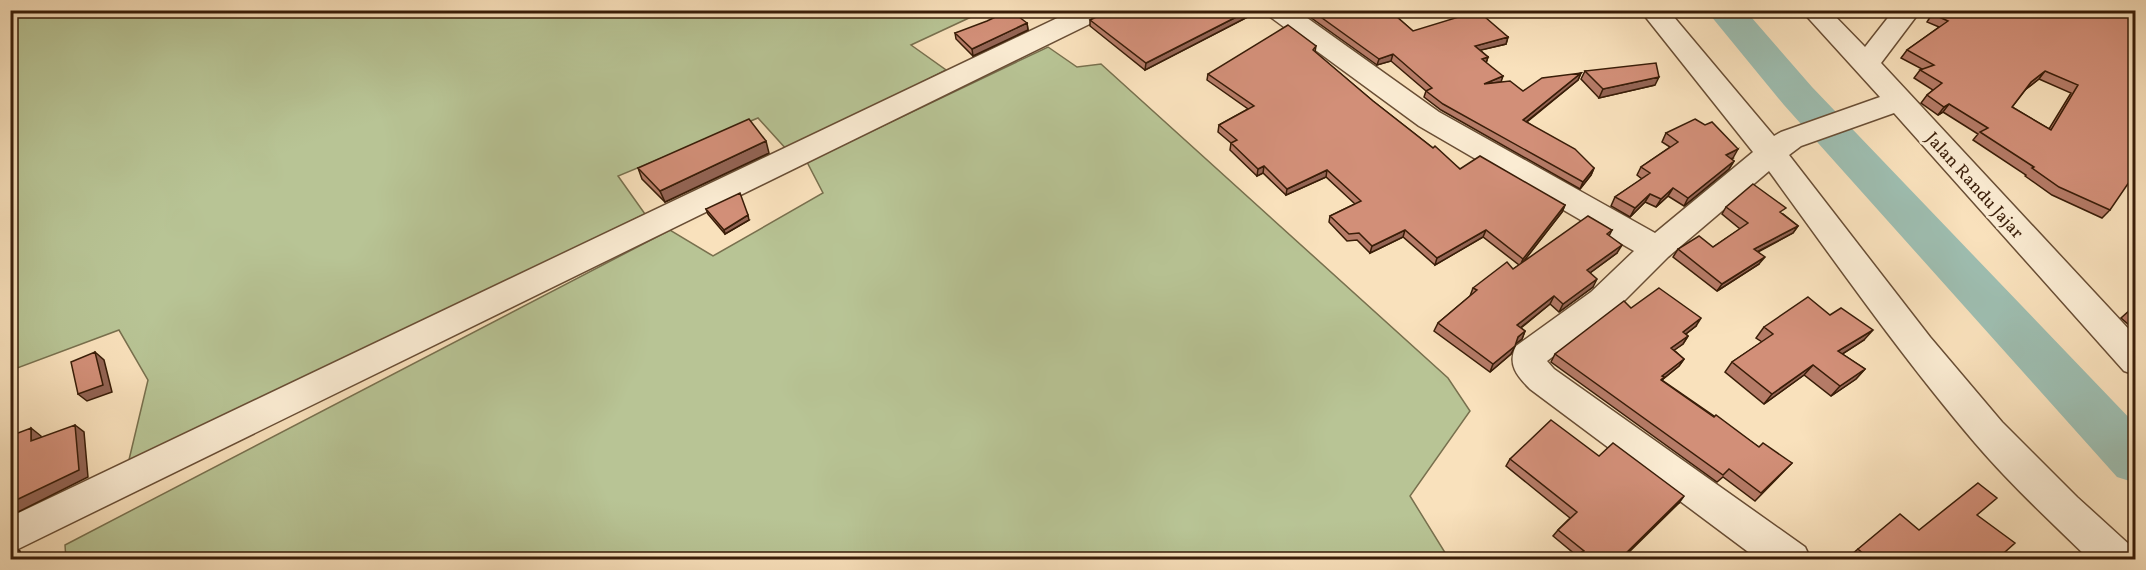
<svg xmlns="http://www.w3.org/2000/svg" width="2146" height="570" viewBox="0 0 2146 570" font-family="Vollkorn,serif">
<rect width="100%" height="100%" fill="#f9e1bc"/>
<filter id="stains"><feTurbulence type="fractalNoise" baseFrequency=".00333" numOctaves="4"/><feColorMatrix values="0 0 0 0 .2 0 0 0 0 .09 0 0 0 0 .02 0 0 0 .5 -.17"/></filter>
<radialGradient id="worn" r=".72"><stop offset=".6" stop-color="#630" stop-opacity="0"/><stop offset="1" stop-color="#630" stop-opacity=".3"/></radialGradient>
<path fill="#b8c495" stroke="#78704e" stroke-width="1.5" d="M11,11H984L911,45L946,70L788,151L758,118L618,176L645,214L128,464L148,380L119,330L17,368L11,383Z
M1048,47L1077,67L1101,64L1448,378L1470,411L1410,496L1449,559L66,560L65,545L670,230L713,256L823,193L807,162Z"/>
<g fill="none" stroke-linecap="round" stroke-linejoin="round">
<path fill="#9ebeb1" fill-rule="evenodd" d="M1706,10H1745L1812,87L2136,425V483L2117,477L1784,105Z"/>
<g stroke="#694e35" stroke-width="3">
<path id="minor" d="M1074,10H1110L1106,16L10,553V517Z
M1265,10H1296L1439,112L1655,233L1753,152L1640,10H1668L1774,136L1781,132L1880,97L1801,10H1829L1865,47L1894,10H1921L1881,63L2136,337V375L2124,371L1894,113L1801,146L1789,155L1930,337L2002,422L2077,497L2132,547L2136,560H2090C2051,522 2010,484 1975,443C1901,356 1836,263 1769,171L1668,257L1615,310L1547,361L1554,369L1805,547L1811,560H1759L1530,389C1517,376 1507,364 1516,346L1591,292L1634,251L1419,126L1269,16Z"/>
</g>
<use href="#minor" fill="#fbecd3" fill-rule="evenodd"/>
</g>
<path fill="#b57b67" stroke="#391d08" stroke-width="1.5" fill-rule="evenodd" d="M1261,10L1145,70L1090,26V20L1107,12Z
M1306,10H1389L1413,31L1508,37L1506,44L1480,50L1488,57L1486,63L1501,82L1523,91L1581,73L1578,80L1527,122L1594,168L1591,175L1580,189L1441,110L1424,97L1426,91L1391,61L1377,65L1310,17Z
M1932,14L2130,22L2136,24V79L2132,82L2110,210L2102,218L2052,195L2025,176L2026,175L1973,140L1978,134L1943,112L1938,115L1921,103L1927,95L1933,90L1914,78L1920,70L1922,69L1901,58L1907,50L1939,27L1927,22ZM2039,79L2071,93L2049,129L2012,107L2026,89Z
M1027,23L1028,30L973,56L956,39L955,33Z
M1316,46L1315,52L1373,101L1460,169L1565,205L1562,212L1523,262L1612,230L1609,236L1617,253L1590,273L1593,287L1559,312L1550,304L1521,328L1525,331L1522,339L1515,344L1511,354L1490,372L1434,331L1438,323L1470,296L1473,288L1513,269L1519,265L1483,237L1435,265L1403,237L1370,253L1357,240L1347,241L1329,222L1330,216L1355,204L1326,177L1286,195L1263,173L1257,176L1230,150L1231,143L1218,132L1219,125L1248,109L1207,80L1208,74Z
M1585,71L1655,85L1599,98L1581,79Z
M1666,133L1733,158L1731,159L1734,161L1729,169L1684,206L1668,196L1656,207L1645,202L1630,217L1611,206L1615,197L1642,179L1637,175L1641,167L1670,147L1662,142Z
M769,153L665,202L642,179L638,168Z
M1726,207L1783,214L1798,226L1793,233L1758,252L1759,264L1717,291L1673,257L1678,249L1713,247L1740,229L1722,214Z
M706,209L749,220L725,234L708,214Z
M1631,308L1696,326L1686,334L1688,336L1683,344L1674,350L1684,359L1679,366L1662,380L1759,447L1792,463L1755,501L1723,477L1717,482L1551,362L1555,354Z
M2136,308V331L2121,318L2130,310Z
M1830,315L1864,340L1842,354L1865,369L1856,379L1831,396L1804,375L1764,404L1725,372L1732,362L1762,342L1756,338L1764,327Z
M1599,456L1679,503L1576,555L1553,536L1558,530L1570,518L1506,466L1510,459Z
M1977,515L1996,560H1854L1850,556L1858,549Z"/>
<path fill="#936454" stroke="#391d08" stroke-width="1.5" d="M1250,10H1261L1145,70L1146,63Z
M1027,23L1028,30L973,56L972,49Z
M1508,37L1506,44L1473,52L1475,46Z
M1393,54L1391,61L1377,65L1379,59Z
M1488,57L1486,63L1482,59Z
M2045,71L2039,79L2025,90L2031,82Z
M1581,73L1578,80L1521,126L1523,120Z
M1503,76L1501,82L1484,84Z
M1659,77L1655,85L1599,98L1603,89Z
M1949,104L1943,112L1938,115L1944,107Z
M766,141L769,153L665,202L660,191Z
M1738,149L1733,158L1721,163L1726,155Z
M1734,161L1729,169L1684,206L1688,198Z
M1264,166L1263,173L1257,176L1258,169Z
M1594,168L1591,175L1580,189L1583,182Z
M1327,170L1326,177L1286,195L1287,189Z
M1673,188L1668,196L1656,207L1661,199Z
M1650,194L1645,202L1630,217L1635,208Z
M1565,205L1562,212L1520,266L1523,259Z
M748,215L749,220L725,234L724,230Z
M1798,226L1793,233L1749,256L1754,249Z
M1405,230L1403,237L1370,253L1372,246Z
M1486,230L1483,237L1435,265L1437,258Z
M1622,245L1617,253L1583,278L1587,270Z
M1765,257L1759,264L1717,291L1722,284Z
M1597,279L1593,287L1559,312L1563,304Z
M1554,296L1550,304L1514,333L1517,325Z
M1701,318L1696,326L1678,340L1683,332Z
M1873,330L1864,340L1830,362L1838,351Z
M1525,331L1522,339L1514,345L1518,337Z
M1688,336L1683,344L1666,356L1671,348Z
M1515,346L1511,354L1490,372L1493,364Z
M95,352L104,360L112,392L87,401L78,394Z
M1684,359L1679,366L1663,379L1659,385L1662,376Z
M1813,365L1804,375L1764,404L1772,394Z
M1865,369L1856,379L1831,396L1840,386Z
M75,425L84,432L88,477L10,516V503Z
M31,428L41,436V449L31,441Z
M1684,496L1679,503L1621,560H1619Z
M10,544L20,551L22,560H12Z"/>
<path fill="#d28f78" stroke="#391d08" stroke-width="1.5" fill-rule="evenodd" d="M1010,10L1027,23L972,49L955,33L987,21Z
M1108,10H1250L1146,63L1090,20L1107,12Z
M1311,10H1389L1413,31L1478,11L1508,37L1475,46L1488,57L1482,59L1503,76L1484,84L1510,81L1523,91L1542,78L1581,73L1523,120L1575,149L1594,168L1583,182L1443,104L1426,91L1432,88L1393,54L1379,59Z
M1936,10H2136V12L2130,22L2136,24V78L2132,81L2136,83V172L2110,210L2059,187L2032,168L2034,167L1980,132L1988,128L1949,104L1944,107L1927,95L1942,83L1920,70L1934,65L1907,50L1948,21L1932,14ZM2045,71L2078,85L2051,130L2012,107L2031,82Z
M1288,25L1316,46L1313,50L1373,101L1433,148L1435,146L1460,169L1480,156L1565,205L1523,259L1486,230L1437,258L1405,230L1372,246L1359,233L1349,234L1330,216L1361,201L1327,170L1287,189L1264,166L1258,169L1231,143L1237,140L1219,125L1254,106L1208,74Z
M1656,63L1659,77L1603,89L1585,71Z
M749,119L766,141L660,191L638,168Z
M1695,119L1705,125L1712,122L1738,149L1726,155L1734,161L1688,198L1673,188L1661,199L1650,194L1635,208L1615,197L1650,173L1641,167L1678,142L1666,133Z
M1753,184L1786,208L1780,212L1798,226L1754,249L1765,257L1722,284L1678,249L1699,236L1713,247L1748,223L1726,207Z
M740,193L748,215L724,230L706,209Z
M1588,216L1612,230L1607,234L1622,245L1587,270L1597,279L1563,304L1554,296L1517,325L1525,331L1518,337L1515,346L1493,364L1438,323L1477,290L1473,288L1507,262L1513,269Z
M1659,288L1701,318L1683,332L1688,336L1671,348L1684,359L1662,376L1664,377L1661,380L1714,417L1716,415L1759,447L1763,443L1792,463L1761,493L1729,469L1723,475L1555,354L1624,301L1631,308Z
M1808,297L1830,315L1841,308L1873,330L1838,351L1865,369L1840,386L1813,365L1772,394L1732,362L1773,334L1764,327Z
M2136,308V315L2130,310Z
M95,352L103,385L78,394L71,362Z
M1551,420L1599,456L1613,443L1684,496L1619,560H1569L1584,551L1558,530L1577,512L1510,459Z
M75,425L79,470L10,503V436L31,428V441Z
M1978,483L1997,498L1977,515L2015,543L1996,560H1870L1858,549L1900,514L1919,530Z"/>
<g text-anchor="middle" stroke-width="5" stroke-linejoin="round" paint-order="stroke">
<g font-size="18" fill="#391d08" stroke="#fbecd3">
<text transform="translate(1975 185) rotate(48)" y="6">Jalan Randu Jajar</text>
</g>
</g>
<rect width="2146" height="570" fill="none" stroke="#f9e1bc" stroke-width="36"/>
<rect x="12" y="12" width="2122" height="546" fill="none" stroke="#391d08" stroke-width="3"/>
<rect x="18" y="18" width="2110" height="534" fill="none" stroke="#391d08" stroke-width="1.5"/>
<rect width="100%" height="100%" filter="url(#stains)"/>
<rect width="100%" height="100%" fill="url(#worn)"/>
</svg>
